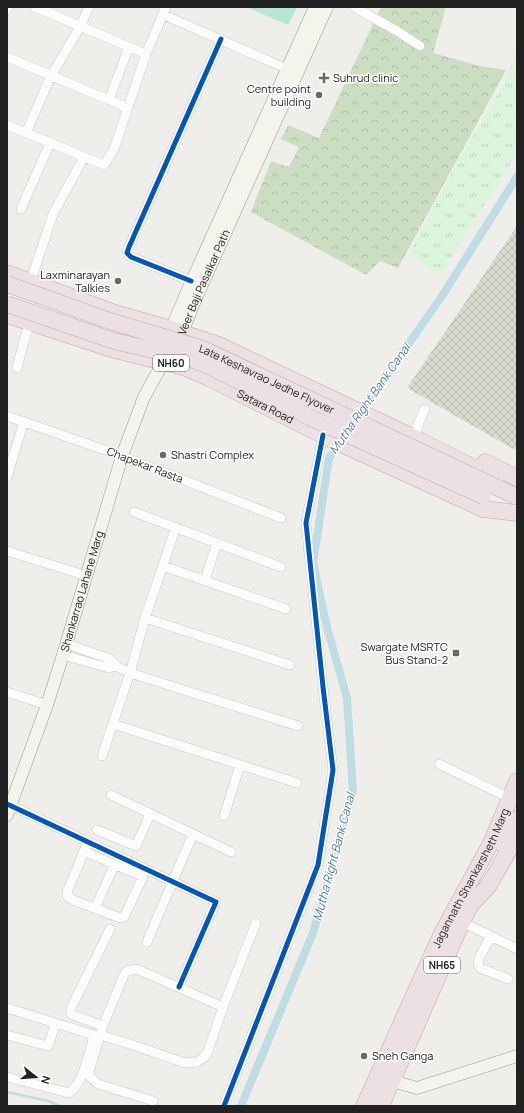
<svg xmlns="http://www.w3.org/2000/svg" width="524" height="1113" viewBox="0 0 524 1113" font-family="Manrope,sans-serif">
<defs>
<pattern id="construction-cross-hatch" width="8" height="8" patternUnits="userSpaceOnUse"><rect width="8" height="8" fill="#d9d9cd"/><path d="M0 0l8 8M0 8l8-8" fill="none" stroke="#babab0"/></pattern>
<pattern id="forest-crowns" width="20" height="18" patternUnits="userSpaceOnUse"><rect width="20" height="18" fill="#cbdec1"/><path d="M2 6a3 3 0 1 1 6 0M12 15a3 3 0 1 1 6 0" fill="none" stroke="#aebea6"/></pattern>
<pattern id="park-tufts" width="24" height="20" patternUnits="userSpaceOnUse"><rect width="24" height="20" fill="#daf5da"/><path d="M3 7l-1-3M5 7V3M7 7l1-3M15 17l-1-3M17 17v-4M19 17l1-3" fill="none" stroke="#bbd2bb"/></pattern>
</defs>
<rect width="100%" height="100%" fill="#f0eeeb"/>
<path fill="url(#construction-cross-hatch)" d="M517,226V451L407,388Z"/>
<path fill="url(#forest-crowns)" d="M381,7H446L433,53L480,66L506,70L398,268L380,261L366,275L251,212L271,161L289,167L299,147L281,139L288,125L319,138Z"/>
<path fill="url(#park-tufts)" d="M517,48V153L440,275L409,255L457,163L502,87L512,64Z"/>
<path fill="#b7e6d2" d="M246,7H297L288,25Z"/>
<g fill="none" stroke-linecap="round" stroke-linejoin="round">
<path stroke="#bfdbe3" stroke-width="2.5" d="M7,1092L48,1101L60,1106"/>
<path stroke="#bfdbe3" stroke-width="8" d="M359,415L442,296L517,177
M241,1106L313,933L353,791L347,698L328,631L313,563L329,458L340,442"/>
<g stroke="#c9c8c7" stroke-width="10">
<path id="street" d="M35,7L146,54
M354,7L397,31L420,46
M7,10L8,7
M164,15L292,71
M7,57L128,108
M109,100L129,47
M7,125L104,165L114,149L146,54L166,7
M26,133L51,76L80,27L89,7
M21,209L50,143
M191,281L131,257L127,253L129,247L221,39
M30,283L53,214L84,157
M17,368L29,323
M7,416L122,456L281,518
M414,441L419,422L425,409
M7,477L24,421
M134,512L281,567
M7,551L87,576
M163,566L286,609
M205,580L217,543
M145,618L290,665
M67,644L110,659L116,666L130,673L298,726
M63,655L109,668L116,666
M7,692L47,705
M113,724L297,783
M102,756L130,673L145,618L176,527
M439,764L509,798
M111,795L231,852
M10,805L216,902L179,987
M224,816L240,765
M97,830L136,846L150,814
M84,851L143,877L124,917L121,918L115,916L73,900L67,896V892L88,842
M95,908L115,864
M462,922L517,949
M491,936L479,958L478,964L480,968L508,979
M147,942L193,834
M7,1008L94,1035C90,1050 83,1084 69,1093L7,1077
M103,1026L73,1015L71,1013V1008L110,929
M7,1035L48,1046L56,1023
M100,1035L133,1045L185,1063L197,1062L203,1058L207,1054L223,1007L256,923
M153,1101L98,1084L89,1076V1072L103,1026L123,977L127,971L136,969L139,970L223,1007
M224,1106L318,865L333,770L323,687L306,523L323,435"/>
</g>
<g stroke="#999a82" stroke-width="13">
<g id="secondary">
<path d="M168,336L187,292L315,7"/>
<path id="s1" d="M179,340L196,298L327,7"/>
<path id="s2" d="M7,815L47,705L63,655L122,456L144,397L160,368"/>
<path d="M385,1079L417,1088L517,1056"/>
</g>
</g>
<g stroke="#c5a2ac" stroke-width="17">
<g id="highway">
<path d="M7,273L115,313L171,329L219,345L419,440L496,479"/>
<path id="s3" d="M7,315L111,349L183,367L209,378L326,437L483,509L517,513"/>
<path d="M485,462L517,478"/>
<path d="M503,844L517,819"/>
<path id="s4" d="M364,1106L442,933L492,841L517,781"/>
<path d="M381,1106L462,922L470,906L489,885L517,836"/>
</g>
</g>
<use href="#street" stroke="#fdfcfc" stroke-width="9"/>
<use href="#secondary" stroke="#f4f4ed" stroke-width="12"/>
<use href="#highway" stroke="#ece0e2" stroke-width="16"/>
<g stroke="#c5a2ac" stroke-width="17" stroke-linecap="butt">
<g id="highway-bridge">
<path id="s5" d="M7,284L110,321L203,349L517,497"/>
<path d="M7,304L114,341L191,359L207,365L309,417L483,496"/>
</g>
</g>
<use href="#highway-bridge" stroke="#ece0e2" stroke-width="16"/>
<g stroke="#fff" stroke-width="8">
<path id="cycleway" d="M191,281L131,257L127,253L129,247L221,39
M7,804L216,902L179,987
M224,1106L318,865L333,770L323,687L306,523L323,435"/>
</g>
<use href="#cycleway" stroke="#0057b8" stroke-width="5"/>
</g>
<g fill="#6a6968" stroke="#fff" stroke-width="1.5">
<path d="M322 72h4v4h4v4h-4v4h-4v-4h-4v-4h4z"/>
<circle cx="319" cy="95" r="4"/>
<circle cx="118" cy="281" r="4"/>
<circle cx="163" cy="455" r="4"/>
<rect x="452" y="649" width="8" height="8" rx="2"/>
<circle cx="364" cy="1056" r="4"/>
</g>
<g text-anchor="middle" stroke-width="3" stroke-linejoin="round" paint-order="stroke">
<g fill="#fff" stroke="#646464" stroke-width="1">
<rect x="153" y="355" width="36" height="16" rx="3"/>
<rect x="424" y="957" width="36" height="16" rx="3"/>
</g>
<g font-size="10" font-weight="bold" fill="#222">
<text x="171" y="367">NH60</text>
<text x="442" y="969">NH65</text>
</g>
<g font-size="11" fill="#222" stroke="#fff" text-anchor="start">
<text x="333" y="82">Suhrud clinic</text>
<text x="311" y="93" text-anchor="end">Centre point<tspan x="311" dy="13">building</tspan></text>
<text x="110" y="279" text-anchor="end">Laxminarayan<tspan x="110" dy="13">Talkies</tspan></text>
<text x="171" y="459">Shastri Complex</text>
<text x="448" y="651" text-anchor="end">Swargate MSRTC<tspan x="448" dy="13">Bus Stand-2</tspan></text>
<text x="372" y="1060">Sneh Ganga</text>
</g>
<g font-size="11" fill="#222" stroke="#fff">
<text dy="4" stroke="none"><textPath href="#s1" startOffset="63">Veer Baji Pasalkar Path</textPath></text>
<text dy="4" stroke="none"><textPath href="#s5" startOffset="277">Late Keshavrao Jedhe Flyover</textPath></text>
<text dy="4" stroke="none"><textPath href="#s3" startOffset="275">Satara Road</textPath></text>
<text transform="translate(145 465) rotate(21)" y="4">Chapekar Rasta</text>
<text dy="4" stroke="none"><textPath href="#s2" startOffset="236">Shankarrao Lahane Marg</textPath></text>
<text dy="4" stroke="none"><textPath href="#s4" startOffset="252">Jagannath Shankarsheth Marg</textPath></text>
</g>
<g font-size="12" font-style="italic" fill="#4a7aab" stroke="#fff">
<text transform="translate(370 399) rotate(-55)" y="4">Mutha Right Bank Canal</text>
<text transform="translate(334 857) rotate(-75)" y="4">Mutha Right Bank Canal</text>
</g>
</g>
<rect width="524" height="1113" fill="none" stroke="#222222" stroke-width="16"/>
<g transform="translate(36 1077) rotate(107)" stroke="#ffffff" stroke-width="3" paint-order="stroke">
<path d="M0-3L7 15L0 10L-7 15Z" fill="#222222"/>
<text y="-6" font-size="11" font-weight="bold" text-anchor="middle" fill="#222222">N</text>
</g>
</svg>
